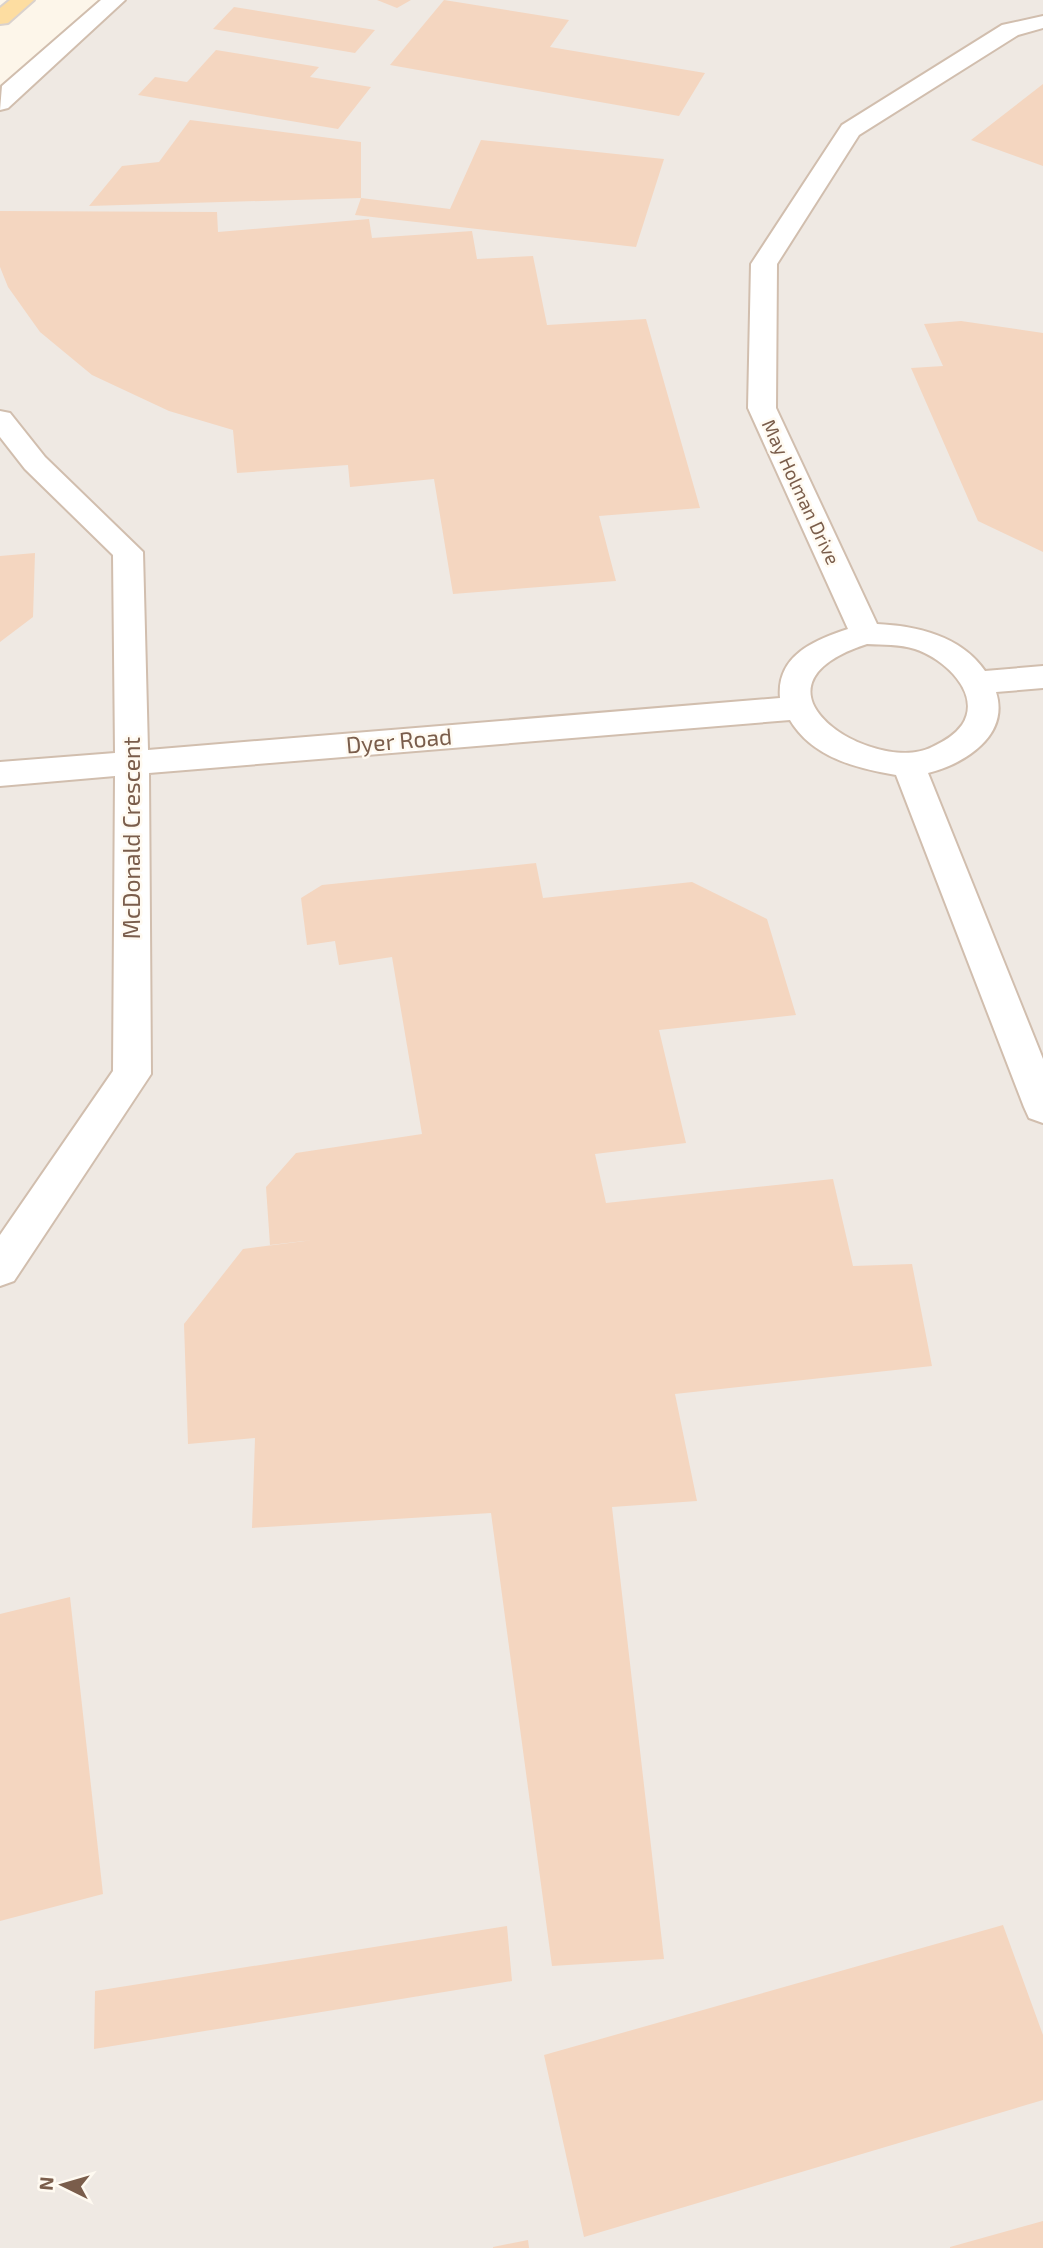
<svg xmlns="http://www.w3.org/2000/svg" width="1043" height="2248" viewBox="0 0 1043 2248" font-family="'Exo 2',sans-serif">
<rect width="100%" height="100%" fill="#fdf6ea"/>
<path fill="#efe9e3" d="M115,0H1043V2248H0V100Z"/>
<path fill="#f4d6c0" d="M377,0H411L397,8Z
M444,0L569,20L550,47L705,73L679,116L390,65Z
M234,7L375,30L355,53L213,29Z
M216,50L319,67L310,77L371,87L338,129L138,95L155,77L187,82Z
M1043,84V166L971,140Z
M190,120L361,142V198L89,206L122,166L159,162Z
M481,140L664,159L636,247L355,215L361,198L450,209Z
M0,211L217,212L218,232L369,219L372,238L472,231L477,259L533,256L547,325L646,319L700,508L599,516L616,581L453,594L434,479L350,487L348,465L237,473L233,430L169,411L92,375L40,332L8,287L0,267Z
M961,321L1043,333V552L978,521L911,368L943,366L924,324Z
M35,553L33,617L0,642V556Z
M536,863L543,898L692,882L767,919L796,1015L659,1030L686,1143L595,1154L606,1203L833,1179L853,1266L912,1264L932,1366L675,1394L697,1501L612,1507L664,1959L552,1966L491,1513L252,1528L255,1438L188,1444L184,1324L243,1249L313,1240L270,1245L266,1187L296,1153L422,1134L392,957L339,965L335,941L307,945L301,898L322,885Z
M70,1597L103,1894L0,1921V1614Z
M1003,1925L1043,2035V2100L584,2237L544,2055Z
M507,1926L512,1981L94,2049L95,1991Z
M1043,2221V2248H950V2247Z
M528,2240L529,2248H493V2247Z"/>
<g fill="none" stroke-linecap="round" stroke-linejoin="round">
<g stroke="#d1beae" stroke-width="4">
<path id="street" d="M101,0H125L8,108L0,110L2,86Z
M1043,16V28L1018,35L859,135L777,264L776,408L877,624C918,626 961,636 985,671L1043,666V688L996,692C1010,736 964,764 928,773L1043,1059V1123L1029,1118L1024,1107L896,775C855,768 812,757 790,720L149,773L151,1074L14,1281L0,1286V1235L113,1071L115,776L0,786V762L115,753L113,555L25,469L0,437V411L10,413L45,457L143,552L148,750L780,698C776,656 814,640 848,629L748,408L751,264L842,125L1002,25ZM867,644C883,645 900,644 915,649C943,658 983,693 962,725C955,735 943,742 932,747C876,776 731,688 867,644Z"/>
</g>
<g stroke="#dad2cd" stroke-width="4">
<path id="primary" d="M10,0H34L8,23L0,24V8Z"/>
</g>
<use href="#street" fill="#fff" fill-rule="evenodd"/>
<use href="#primary" fill="#fddda1" fill-rule="evenodd"/>
</g>
<g text-anchor="middle" stroke-width="5" stroke-linejoin="round" paint-order="stroke">
<g font-size="19" fill="#7a5d4b" stroke="#fffaf1">
<text transform="translate(801 492) rotate(65)" y="7">May Holman Drive</text>
</g>
<g font-size="23" fill="#7a5d4b" stroke="#fffaf1">
<text transform="translate(399 741) rotate(-5)" y="8">Dyer Road</text>
<text transform="translate(132 838) rotate(-90)" y="8">McDonald Crescent</text>
</g>
</g>
<g transform="translate(63 2185) rotate(275)" stroke="#fffaf1" stroke-width="5" paint-order="stroke">
<path d="M0-5L12 26L0 18L-12 26Z" fill="#7a5d4b"/>
<text y="-10" font-size="19" font-weight="bold" text-anchor="middle" fill="#7a5d4b">N</text>
</g>
</svg>
